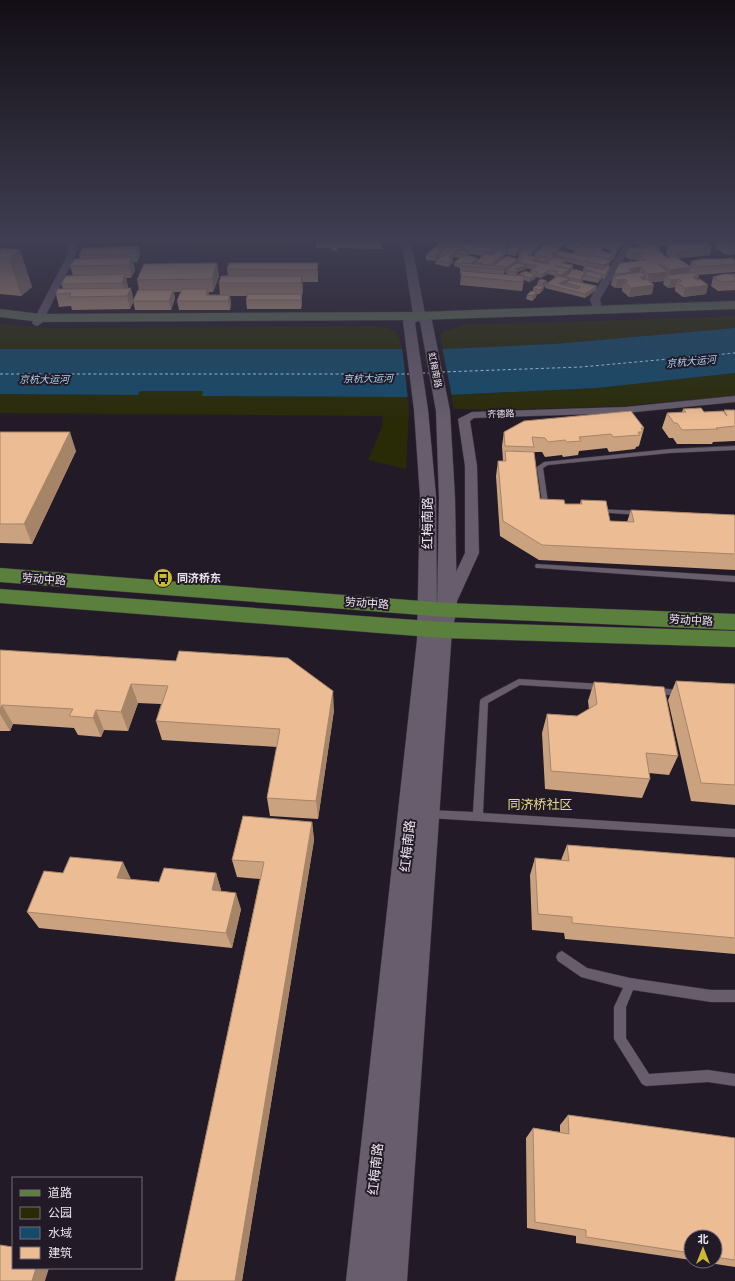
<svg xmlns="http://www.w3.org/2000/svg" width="735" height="1281" viewBox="0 0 735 1281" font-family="'Nunito Sans','Noto Sans SC',sans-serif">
<rect width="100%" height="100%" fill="#231a27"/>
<path fill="#292b07" d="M93,242H165L161,252H87Z
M182,242H312L311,244H287L262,251L229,253L199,250Z
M735,316V328L554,344L443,349L440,336L444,331L469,324L544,323Z
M0,324L50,328L372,326C391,328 399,328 402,349H0Z
M735,373V395L623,406L503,410L454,409L451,395L597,388Z
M140,391H204L203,396L407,397L409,410L406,469L368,460L382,427L383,416L0,413V394L138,395Z"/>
<path fill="#154b6a" d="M735,328V373L597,388L407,397L202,396L203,391H140L138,395L0,394V349H443L554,344Z"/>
<path fill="#231a27" d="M402,347H442L452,397L408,399Z"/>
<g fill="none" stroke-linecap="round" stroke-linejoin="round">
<path stroke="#aad7f6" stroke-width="1" stroke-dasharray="3 2.5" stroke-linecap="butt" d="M442,372L581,367L735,353
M422,373H429
M0,374H409"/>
<g stroke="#3e3641" stroke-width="1">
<path id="service" d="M735,446V450L670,453L548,465L543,468L549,509L546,511L543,509L537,467L544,462L670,449Z
M597,509L640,511L643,513L640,515L595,512L594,511Z
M536,564L735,576V582L539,568H536L535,566Z
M519,679L602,684L605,685L606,687L605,689L602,690L520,685L488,703L483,813L735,829V837L429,818L426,817L424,814L426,811L429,810L473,812L480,701L481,699Z
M656,688L682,690L685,691L686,693L685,695L682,696L656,694L653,693L652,691L653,689Z
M562,951L587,968L630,978L711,990H735V1002H711L633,990L626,1007V1038L649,1074L708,1070L735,1074V1086L708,1082L646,1086L642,1084L614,1039V1007L623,988L581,977L558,961L556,957L558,953Z"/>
</g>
<g stroke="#3e3641" stroke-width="1">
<path id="minor" d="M70,242H78L75,256L42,323L37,326L34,325L32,323L67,256Z
M626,242H634L600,299L602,310L597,313L594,312L590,299Z
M735,396V402L625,413L474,418L470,421L477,466L479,553L453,610L448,611L443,610L440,606L465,553V466L458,419L472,412L625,407Z"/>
</g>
<g stroke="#3e3641" stroke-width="1">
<path id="tertiary" d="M399,242H409L414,256L425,314L432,321L450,411L455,498L457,610L452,630L407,1281H346L417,640L420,496L414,410L403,321L413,314L404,256ZM418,321L420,322L436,411L439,498L437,612L436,496L428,410L415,323Z"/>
</g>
<g stroke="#3e3641" stroke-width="1">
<path id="secondary" d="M735,301V309L419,320L40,322L0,317V309L40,314L419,312Z"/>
</g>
<g stroke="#3e3641" stroke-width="1">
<path id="primary" d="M0,568L447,603L735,614V630L447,617L0,582Z
M0,589L442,622L735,631V647L442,638L0,603Z"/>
</g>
<use href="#service" fill="#675d6c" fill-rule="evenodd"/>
<use href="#minor" fill="#675d6c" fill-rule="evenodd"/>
<use href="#tertiary" fill="#675d6c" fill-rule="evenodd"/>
<use href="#secondary" fill="#616f55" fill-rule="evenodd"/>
<use href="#primary" fill="#5b803d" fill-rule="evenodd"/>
</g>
<path fill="#cba280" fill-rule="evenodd" d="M316,242H382V249L337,248V251H332V248H316Z
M441,242H541L540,246L530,255L534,256V254L560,247L559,251L574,254V250L566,248V244L590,245V246L610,253V250L579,242H624L623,244L621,247H620L618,251H617L615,255L614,259L610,262L609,266H610L609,271L604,279L602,278L598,283L583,280L582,282L596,290L585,298L545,288L546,285L544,287L543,290L539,294H537L536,297L532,301L526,299L527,295L533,291V288L537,285L538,281H547L546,284L554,278L555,276L548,274L541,278L536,277V276L535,279L529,282L524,280L522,291L460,285L461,274H460V268L454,266V262L460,258L455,257V256L452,258L453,263L448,267L435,264L436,260L439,258V256L434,261L426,260V255ZM511,244V245H513L508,249V246ZM507,250L506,254L515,256L519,252L518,259H502L505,256L504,252ZM470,254L483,256L478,260V258L469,256ZM567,262L583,266L584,265L583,271L569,274V273L573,269V265L566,264ZM526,268L531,269L530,273L519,274L518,276L516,275L518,274V272L526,269ZM507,272L506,274L509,275L504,274V273Z
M550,242H566V244L562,247L550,245Z
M634,242H688L655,246L660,249L659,251L668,258L670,257L666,254L668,245L710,255L678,258L690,266L691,261L720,259L735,260V272L698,275L699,276L698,279L708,285L706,294L683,297L675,291V287L668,288L663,284L664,281L650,282L652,294L629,297L622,291V288H615L611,285L613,276H614L615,272L636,261L637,260H630L626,257L628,249L641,247Z
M717,242H735V254L726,255L715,248Z
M138,246L140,255L137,262H133L135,270L131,278H126L128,288L134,301L139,290L137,280L217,263L219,276L213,292H209V295H220L219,283L228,276L227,269L318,263V282H302L303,289L302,296V303L301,309H247L246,300L247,296H230L231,304L230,310H179L177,301L181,292H174L175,298L171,310H135L133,301L130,309L72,310L71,306L59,307L56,294L63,289L61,284L73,276L70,266L80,258L79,255Z
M0,248L20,250L32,287L21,296L0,294Z
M735,274V290L718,291L711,286L713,277Z
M683,409L704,412L724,411V410H735V441L713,442L712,444H677L673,438H669L662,428L667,413L682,412Z
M644,428L639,446L636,447L635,449L609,452L607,448L579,451L578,455L563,457L562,455L545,457L542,452H533L540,499L565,504H580L581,500L610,521L627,522L631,510L735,515V570L539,560L500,536L496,476L498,461H503L502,446L504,432Z
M0,432L76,451L32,544L0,543Z
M0,650L334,710L318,819L270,816L267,798L277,747L162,740L156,721L161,704L138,703L128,731L104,730L101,737L78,735L74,728L13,724L10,731H0Z
M676,681L735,684V805L691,801L668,700Z
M594,682L678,756L669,775L649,773L650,779L642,798L545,789L542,733L547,714L577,716L589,709L588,701Z
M312,822L314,840L242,1281H175L260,879L237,877L232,860Z
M567,845L735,858V954L565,939L564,933L532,930L530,875L535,858L561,860Z
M63,873L159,882L216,873L221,890V891L241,909L232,948L39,928L27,912Z
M568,1115L735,1138V1267L696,1261H715V1237H691V1260L576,1243V1236L527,1228L526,1138L533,1128L560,1132V1125Z"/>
<path fill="#a58468" d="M463,242H466V243L464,244L463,247L460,249V250L459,251V247L463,244Z
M507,242H511V244L508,246V249L502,253L503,245Z
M534,242H541L540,246L532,254Z
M564,242H566V244L562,247V243Z
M622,242H624L623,244L621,247Z
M643,242H688L642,248Z
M735,242V254L726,255L730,243Z
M446,244L445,248L439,254V256L434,261V257Z
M138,246L140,255L137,262L135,254Z
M522,246V250L515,256V252Z
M560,247L559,251L555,255L554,260L550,263L551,255Z
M712,247L710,255L673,259L675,251Z
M459,248V253H455V256L449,262V258Z
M494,249L493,253L488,256L489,252Z
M532,249V254L526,259L527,255Z
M618,249L614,259L610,262L608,268L602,274L604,265L607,259L615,255L616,251Z
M20,250L32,287L21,296L9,258Z
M639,251L637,260H630L632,252Z
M470,252L469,256L466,255Z
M506,252L505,256L492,269V264Z
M132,257L135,270L131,278L129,265Z
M537,257V261L532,265L533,261Z
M478,258V262H476V263L472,267L467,266Z
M453,259V263L448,267V263Z
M518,259V263L507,270V272L504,273V269Z
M547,259L546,263L543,266L544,262Z
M567,260L566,264L562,263Z
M217,263L219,276L213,292L212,279Z
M318,263V282L317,270Z
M527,265L526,269L518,272V274L515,276V269Z
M573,265V269L569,273V274L560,280L561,275L569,270L570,269Z
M659,265H663L661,273L668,272L666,276H665L664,281L647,283L649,274Z
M610,266L609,271L604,279L605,275Z
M641,267L639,276L625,279L622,288H615L617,280L616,279L618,274L628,269Z
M691,267L689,276L668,278L670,270Z
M549,270L548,274L541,278L542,274Z
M586,272V276L584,275L582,281L579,285L581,277Z
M125,274L128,287L125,296L122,283Z
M536,275L535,279L529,282L530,278Z
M603,275L602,279L598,283L599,279Z
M302,276L303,289L302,296L301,283Z
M646,276L644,285L640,277Z
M699,276L697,285L693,277Z
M570,279L569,283H566V284L558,287L559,283Z
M678,279L675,287L668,288L671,280Z
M547,281L546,285L544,287L543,290L539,294L540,290L543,287V283Z
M654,285L652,294L629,297L631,288Z
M708,285L706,294L683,297L685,288Z
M597,286L596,290L585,298V294Z
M131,288L134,301L130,309L127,296Z
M208,289L209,298L206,295Z
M173,290L175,298L171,310L169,301Z
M537,292L536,297L532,301L533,296Z
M301,294L302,303L301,309Z
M230,295L231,304L230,310L228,301Z
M70,432L76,451L32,544L24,524Z
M131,684L138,703L128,731L121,712Z
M333,691L334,710L318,819L316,801Z
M2,705L13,724L10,731L0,714V709Z
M96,710L104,730L101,737L93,718Z
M312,822L314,840L242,1281H235Z
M123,862L131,879L117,878Z
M216,873L221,890L217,907L212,890Z
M236,893L241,909L232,948L226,933Z
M36,1268H49L45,1281H32Z"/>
<path fill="#ecbc95" stroke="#a58468" d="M441,242H458L464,243L459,247L446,244L434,257L426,255Z
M491,242H507L503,245Z
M522,242H537L533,245Z
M569,242H576L582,244L577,246L566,244Z
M596,242H615L621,244L619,247L608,245Z
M700,242H706L712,247L675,251L668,245Z
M466,244L494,249L489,252L460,249Z
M514,244L522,246L515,252L507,250Z
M545,244L560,247L551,255H555L550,258L534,254Z
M583,244L590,245L587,248L592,246L603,248L600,251L615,255L607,259L574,250Z
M655,245L660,249L653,250L660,252L668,258L676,257L691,267L670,270L663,265H659L668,272L649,274L641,267L628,269L632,272L618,274L615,272L620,263L646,260L638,254H642L639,251L632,252L628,249Z
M138,246L135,254L79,255L83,248Z
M448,246L459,248L449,258L453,259L448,263L436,260L445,255L439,254Z
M0,248L20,250L9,258L0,257Z
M612,248L618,249L616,251L610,250Z
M532,249L527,255L537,257L533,261L550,264L546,263L555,257L567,260L562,263L573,265L570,269L555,266L570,269L561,275L555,274L558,272L549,270L542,274L537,273L538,272L531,270L537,266L518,262L522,258L518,257L522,253H519L521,250Z
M459,250L470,252L466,255L455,253Z
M498,250L506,252L492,264H489L487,265L480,264L482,263L476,262L484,254H493Z
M560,251L589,257L584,262L555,255Z
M465,255L478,258L470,264L462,263L461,264L454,262Z
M507,256L518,259L505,269V267L493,266Z
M593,256L610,260L604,265L585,261Z
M132,257L129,265L70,266L75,259Z
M540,257L547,259L544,262L537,260Z
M732,258L735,260V264L699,267L691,261L702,259H721H720Z
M217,263L212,279L137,280L144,264Z
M229,263H318L317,270L227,269Z
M462,263L505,267V269L460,266Z
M516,263L527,265L515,269L519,270L515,272L507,270Z
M587,266L603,270L607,266H610L605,275L584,269Z
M573,269L586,272L581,277H583L580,280L566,277Z
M462,271L524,276L523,282L461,276Z
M525,271L536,275L530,278L519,274Z
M588,271L603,275L599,279L584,275Z
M641,272L646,276L640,277L643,280L647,279L654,285L631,288L624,282H628L625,279L617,280L613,276Z
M694,272L699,276L693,277L696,280L700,279L708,285L685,288L677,282L682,281L678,279L671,280L665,276Z
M125,274L122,283L61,284L66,276Z
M724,274H735V281L721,282L713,277Z
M221,276H302L301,283H219Z
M558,276L570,279L559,283L564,285L578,289L580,287L566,283L570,280L597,286L585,294L546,284Z
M541,279L547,281L543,283L538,281Z
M537,285L544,286L540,290L533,288Z
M131,288L127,296L69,297L71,293L56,294L58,289Z
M182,289H208L206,295H230L228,301H177Z
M138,290H173L169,301H133Z
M531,291L537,292L533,296L527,295Z
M248,294H301V300H246Z
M701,408L704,412L723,411L727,416L724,410H735V426L716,428L718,429L682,430L677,423H674L667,413L686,412L683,409Z
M631,411L644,428H641L643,432H638L640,435L613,437L611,434L579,437L581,441L567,442L565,440L548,442L545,438L532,437L534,447L505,446L504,432L524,421Z
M0,432H70L24,524H0Z
M505,451L534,452L540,499L564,500L565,504H582L581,500L606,501L610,521L634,522L631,510L735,515V554L542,545L503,521L498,461H506Z
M0,650L176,661L179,651L288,658L333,691L316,801L267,798L280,729L156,721L168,686L131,684L121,712L96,710L93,718L69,716L73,709L2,705L0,709Z
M676,681L735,684V785L701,783Z
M594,682L664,687L678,756L646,753L650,779L551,771L547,714L577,716L597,704Z
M243,816L312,822L235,1281H175L264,862L232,860Z
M567,845L735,858V938L572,923V917L538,914L535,858L569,861Z
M70,857L123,862L117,878L159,882L164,868L216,873L212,890L236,893L226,933L27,912L44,871L63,873Z
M568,1115L735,1138V1260L715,1257V1237H691V1253L586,1237V1230L535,1222L533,1128L569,1134Z
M0,1245L13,1247V1268H36L32,1281H0Z"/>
<linearGradient id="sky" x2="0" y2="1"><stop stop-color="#130e15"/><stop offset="0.57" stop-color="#3f3e52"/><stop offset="1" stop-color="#3f3e52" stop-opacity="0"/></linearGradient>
<rect width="735" height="421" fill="url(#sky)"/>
<defs>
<g id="bus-disc" transform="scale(1)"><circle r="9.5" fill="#cdb938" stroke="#231a27"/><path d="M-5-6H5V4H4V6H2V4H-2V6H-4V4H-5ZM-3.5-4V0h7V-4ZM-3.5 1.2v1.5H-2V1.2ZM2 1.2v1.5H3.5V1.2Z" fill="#111"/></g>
</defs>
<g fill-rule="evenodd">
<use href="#bus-disc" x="163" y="578"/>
</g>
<g text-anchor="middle" stroke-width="4" stroke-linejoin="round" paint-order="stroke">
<g font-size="9" fill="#ebe5ee" stroke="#231a27">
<text transform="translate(435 370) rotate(79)" y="3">虹梅南路</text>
<text transform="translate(501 414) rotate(-2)" y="3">齐德路</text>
</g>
<g font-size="10" font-style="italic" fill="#aad7f6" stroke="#231a27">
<text transform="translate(691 361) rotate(-5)" y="4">京杭大运河</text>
<text transform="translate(368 378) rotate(-1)" y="4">京杭大运河</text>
<text x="44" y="383">京杭大运河</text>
</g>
<g font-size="11" font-weight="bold" fill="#ebe5ee" stroke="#231a27" text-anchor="start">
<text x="177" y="582">同济桥东</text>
</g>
<g font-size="11" fill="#ebe5ee" stroke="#231a27">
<text transform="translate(44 579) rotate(4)" y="4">劳动中路</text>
<text transform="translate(367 603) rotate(4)" y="4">劳动中路</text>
<text transform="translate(691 620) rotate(3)" y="4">劳动中路</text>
</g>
<g font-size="13" fill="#ebe5ee" stroke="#231a27">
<text transform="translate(427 523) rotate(-90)" y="5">红梅南路</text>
<text transform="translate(407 846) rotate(-84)" y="5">红梅南路</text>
<text transform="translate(375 1169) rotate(-84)" y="5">红梅南路</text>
</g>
<g font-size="13" fill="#e8db8c" stroke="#231a27">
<text x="540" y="809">同济桥社区</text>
</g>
</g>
<rect x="12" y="1177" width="130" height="92" fill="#231a27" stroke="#736b77"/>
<rect x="20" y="1190" width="20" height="6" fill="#5b803d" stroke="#736b77"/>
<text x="48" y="1197" font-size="12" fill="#ebe5ee">道路</text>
<rect x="20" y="1207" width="20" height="12" fill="#292b07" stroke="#736b77"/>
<text x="48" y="1217" font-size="12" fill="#ebe5ee">公园</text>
<rect x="20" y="1227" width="20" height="12" fill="#154b6a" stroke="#736b77"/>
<text x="48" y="1237" font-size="12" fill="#ebe5ee">水域</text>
<rect x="20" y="1247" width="20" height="12" fill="#ecbc95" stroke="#736b77"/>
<text x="48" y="1257" font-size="12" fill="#ebe5ee">建筑</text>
<g transform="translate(703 1249)"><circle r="19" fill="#231a27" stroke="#736b77"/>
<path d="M0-3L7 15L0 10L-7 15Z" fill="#cdb938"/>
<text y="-6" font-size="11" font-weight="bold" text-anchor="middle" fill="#ebe5ee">北</text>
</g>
</svg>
